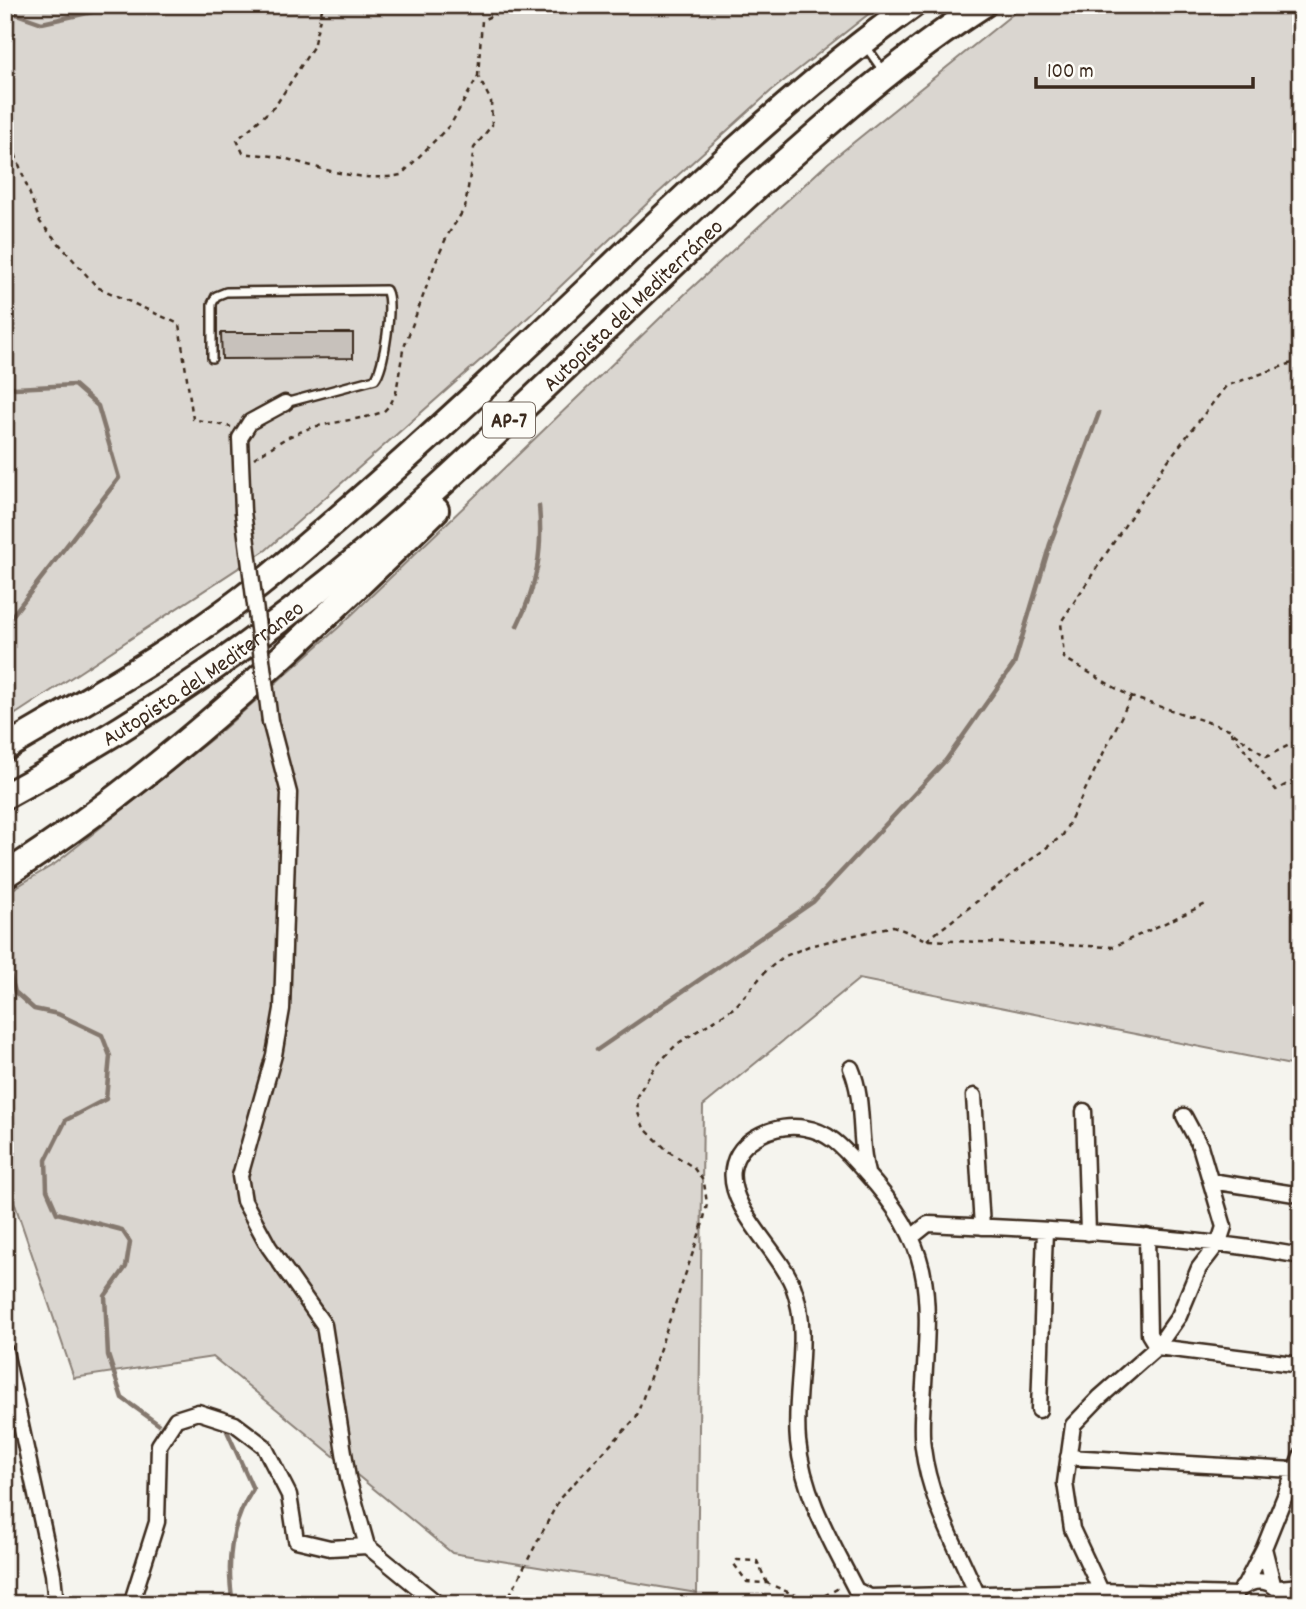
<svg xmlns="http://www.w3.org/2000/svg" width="1306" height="1609" viewBox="0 0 1306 1609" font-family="Dekko,sans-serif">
<rect width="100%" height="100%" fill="#f5f4ee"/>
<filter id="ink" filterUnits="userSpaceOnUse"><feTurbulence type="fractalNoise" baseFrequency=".0143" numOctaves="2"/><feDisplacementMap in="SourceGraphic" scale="14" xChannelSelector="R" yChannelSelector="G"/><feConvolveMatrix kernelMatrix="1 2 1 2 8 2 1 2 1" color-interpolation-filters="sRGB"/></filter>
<g filter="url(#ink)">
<path fill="#dad6d0" stroke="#8a8077" stroke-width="2" d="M5,5H880L771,91L655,196L519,326L266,550L5,721Z
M1024,5H1301V1067L859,979L703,1106L697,1593L452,1553L213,1357L74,1378L5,1175V894L56,863L219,733L339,627L685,294L828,163Z"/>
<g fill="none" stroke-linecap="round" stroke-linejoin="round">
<path stroke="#84786e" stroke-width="4.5" d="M5,10L42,23L124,5
M5,383L15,388L74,385L98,406L119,478L5,625
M517,626C537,586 543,551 539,506
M5,956L15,992L34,1009L58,1014L102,1035L110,1056L106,1099L66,1120L46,1160L47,1190L57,1213L122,1230L130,1242L126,1267L105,1296L108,1355L122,1398L158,1424
M597,1050L813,902L946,760L1014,664L1050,544L1099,413
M227,1431L253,1489C230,1525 226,1562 233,1604"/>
</g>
<path fill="#c7c1bb" stroke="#3b2a1e" stroke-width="2" d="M221,333H353V358L222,359Z"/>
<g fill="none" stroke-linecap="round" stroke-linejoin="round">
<g stroke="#3b2a1e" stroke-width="12">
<path id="service" d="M865,45L884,72
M212,358V304L216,296L226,292L386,290C394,303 384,368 375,379L285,403"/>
</g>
<g stroke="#3b2a1e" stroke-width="19">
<path id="minor" d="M243,512L240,438L250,422L285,403
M270,721L289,793L282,1009L274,1055L240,1176L244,1201L269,1247L324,1325L348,1478L367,1546
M851,1068C865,1101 858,1138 867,1173
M974,1096L982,1227
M1084,1111L1088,1233
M1211,1181L1301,1195
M913,1236L928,1224C1053,1230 1177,1234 1301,1256
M1147,1236L1149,1334L1157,1347L1301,1365
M5,1351L53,1574L56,1604
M1039,1410L1045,1230
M1068,1457L1294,1470
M1264,1548L1273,1584
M1245,1585L1264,1548L1301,1456
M1242,1588C1260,1574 1280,1584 1286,1604
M1279,1588L1301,1586
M977,1594C957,1547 929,1499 923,1448C920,1427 923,1405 924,1384C930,1288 933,1246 864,1171C847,1153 832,1132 805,1128C778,1123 738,1137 733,1169C727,1208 779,1250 793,1286C812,1335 793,1390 798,1441C803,1495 832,1543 856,1590L870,1597L1101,1591L1236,1595
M131,1604L157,1522L159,1445L176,1419L198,1412L235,1424L264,1446L289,1495L296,1540L330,1548L367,1546L438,1604
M1102,1604L1101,1591L1072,1529L1065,1483L1073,1425L1099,1398L1157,1347L1179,1316L1199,1268L1219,1242L1224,1227L1200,1146L1184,1116"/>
</g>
<g stroke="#3b2a1e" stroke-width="30">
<g id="motorway">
<path d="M5,748C94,696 188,644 268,578C379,486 484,388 588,289C692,189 796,89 913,5"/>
<path id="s1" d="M5,796C148,719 284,625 405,517C526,409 640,293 761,183C831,120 904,56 983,5"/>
<path d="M5,875C165,773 301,642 436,510"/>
</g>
</g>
<path stroke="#3b2a1e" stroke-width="2.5" stroke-dasharray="5 5" stroke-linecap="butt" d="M5,25L16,5
M478,76L482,20L517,5
M5,126L40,222L97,287L179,324L193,419L231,427
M1301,360L1226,386L1166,463L1061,622L1064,658L1131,697L1229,729L1266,757L1301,739
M254,458L286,438L312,427L366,417L383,412L390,405L396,393L403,350L435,264L447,236L465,208L474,148L492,125L491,101L478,76L451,124L401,175C363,183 323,169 287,159C273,155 257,155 243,153L237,140L276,105L313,47L323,5
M1231,732L1276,790L1301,777
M927,940L1063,835L1131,697
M767,1583L757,1561L737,1560L734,1564L747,1582L767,1583L816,1604
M505,1604L560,1498L636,1418L703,1223L707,1204L704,1182L693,1167L668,1151L644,1128L638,1113L637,1096L655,1067L677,1044L735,1007L765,972L783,957L809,946L893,926L927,940L1113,947L1206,904
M820,1604L822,1597L839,1588"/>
<use href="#service" stroke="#fdfcf7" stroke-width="7"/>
<use href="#minor" stroke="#fdfcf7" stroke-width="14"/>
<use href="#motorway" stroke="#fdfcf7" stroke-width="24"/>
<g stroke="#3b2a1e" stroke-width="19" stroke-linecap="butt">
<path id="minor-bridge" d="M243,512L270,721"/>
</g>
<use href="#minor-bridge" stroke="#fdfcf7" stroke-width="14"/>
</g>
</g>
<g text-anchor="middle" stroke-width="5" stroke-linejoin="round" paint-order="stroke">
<rect fill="#fdfcf7" stroke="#75695f" stroke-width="2" x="483" y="402.5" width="52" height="35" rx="5"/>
<g font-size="21" font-weight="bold" fill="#3b2a1e">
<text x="509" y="427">AP-7</text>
</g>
<g font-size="23" fill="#3b2a1e" stroke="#fdfcf7">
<text dy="8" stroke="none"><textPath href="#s1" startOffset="800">Autopista del Mediterráneo</textPath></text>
<text dy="8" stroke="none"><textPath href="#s1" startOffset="233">Autopista del Mediterráneo</textPath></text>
</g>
</g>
<rect width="1306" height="1609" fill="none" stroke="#fdfcf7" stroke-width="28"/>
<rect x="14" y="14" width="1278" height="1581" fill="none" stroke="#3b2a1e" stroke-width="2.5" filter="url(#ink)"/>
<path d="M1036 77v10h217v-10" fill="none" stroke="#3b2a1e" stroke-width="3.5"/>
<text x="1047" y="77" font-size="21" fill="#3b2a1e" stroke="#fdfcf7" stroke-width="5" paint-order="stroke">100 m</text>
</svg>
